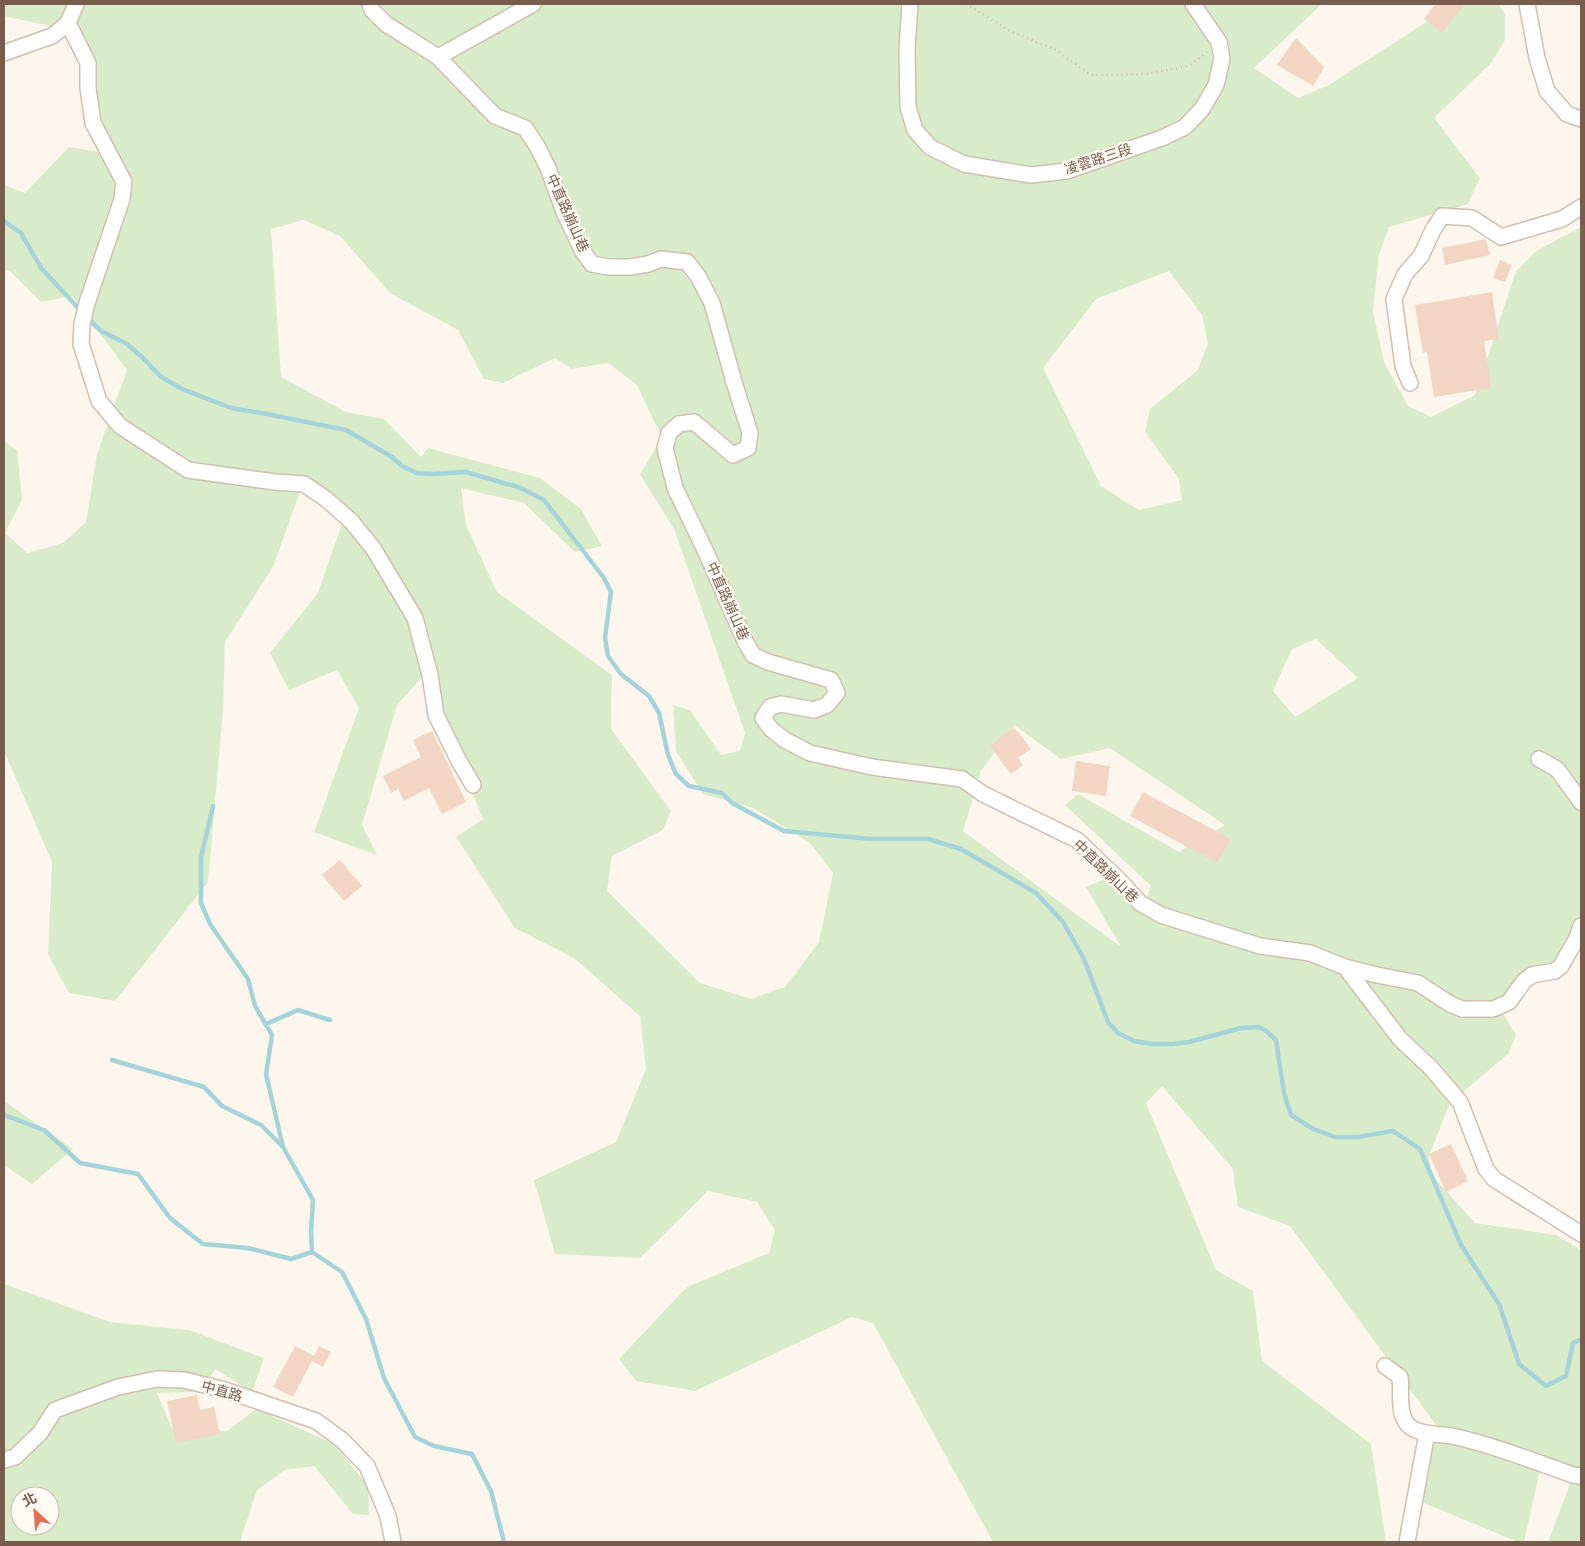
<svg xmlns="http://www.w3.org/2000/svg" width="1585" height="1546" viewBox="0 0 1585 1546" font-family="'Nunito Sans','Noto Sans TC',sans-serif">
<rect width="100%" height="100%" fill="#fdf6ec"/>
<path fill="#d8ecc9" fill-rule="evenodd" d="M4,4H1322L1254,68L1298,98L1329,85L1454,4H1498L1505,14V40L1491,63L1434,118L1480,178L1468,204L1389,227L1379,255L1373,311L1384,362L1408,406L1431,417L1475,395L1516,271L1536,251L1581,227V944L1567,962L1528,975L1501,1010L1516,1035L1508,1054L1450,1103L1429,1156L1432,1175L1475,1223L1556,1235L1581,1250V1542H1548L1573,1476L1541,1465L1524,1542H1518L1424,1503L1411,1465L1439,1429L1290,1226L1238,1207L1233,1169L1162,1086L1146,1103L1216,1270L1253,1291L1262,1361L1371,1444L1386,1542H993L873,1323L852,1317L695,1391L636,1381L619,1359L687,1287L769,1253L775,1230L757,1202L708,1191L640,1258L555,1254L534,1180L616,1142L646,1069L640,1016L574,958L515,928L456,837L483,819L424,675L397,705L362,825L377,855L314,832L359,708L337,670L289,690L270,653L318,593L348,506L302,486L273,567L225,642L223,711L208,882L115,1001L69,993L48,954L52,862L4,751V441L17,450L22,500L5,533L27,553L63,543L86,522L97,454L127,370L72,296L41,302L11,272L4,269V185L25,193L69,147L106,153L73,31L4,16ZM304,220L340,236L390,293L458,330L484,379L503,383L555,358L572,369L608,363L637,385L662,438L640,474L674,529L745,733L740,751L721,755L690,710L673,705L676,751L703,794L753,808L810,843L833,873L819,942L785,987L751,999L700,983L607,891L612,856L663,830L671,811L611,729L612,675L497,592L466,525L461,488L524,503L575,552L602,546L581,509L540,478L428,448L421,457L384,419L346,412L281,377L271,229ZM1169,271L1202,315L1208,343L1198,370L1150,409L1145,432L1179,479L1182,500L1139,510L1101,486L1043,368L1096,299ZM1316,639L1358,678L1295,717L1273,691L1292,649ZM1014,725L1061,759L1110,748L1225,825L1179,852L1078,794L1065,805L1151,886L1146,901L1114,875L1086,887L1121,947L963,831L981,771Z
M4,1101L73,1149L32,1184L4,1165Z
M4,1284L110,1322L189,1330L264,1358L252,1392L215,1369L202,1392L157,1393L172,1428L227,1431L256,1409L334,1444L368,1486L369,1515L353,1514L314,1466L285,1470L257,1490L240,1542H4ZM20,1496H50V1526H20Z"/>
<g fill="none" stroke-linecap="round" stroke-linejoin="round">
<path stroke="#a5d3da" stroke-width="4.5" d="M4,221L21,233L41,268L81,311
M86,317L101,331L127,344L143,358L160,376L182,389L231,408L267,414L346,430L392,457L402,466L417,473L433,474L466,472L521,488L544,500L604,578L611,592L605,638L608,656L621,674L649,696L659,713L668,755L676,774L689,786L722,793L732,803L784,831L871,839H928L961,849L1036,893L1063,922L1084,959L1108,1022L1118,1033L1134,1041L1152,1044H1173L1189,1042L1241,1028L1258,1027L1265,1030L1276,1040L1284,1093L1291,1115L1313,1129L1335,1137H1358L1393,1131L1420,1149L1461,1245L1499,1304L1519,1364L1546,1386L1566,1376L1573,1343L1581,1339
M213,806L201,857V903L210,924L248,979L255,1006L272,1035L266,1074L283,1147
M266,1024L298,1010L330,1020
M112,1060L204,1087L222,1106L261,1125L283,1147L313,1200L311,1231L312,1252
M4,1115L44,1130L80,1163L138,1174L170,1218L203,1244L248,1248L291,1259L312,1252L342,1272L366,1319L384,1378L415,1437L434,1446L472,1454L491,1491L504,1542"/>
</g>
<path fill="#f3d5c3" d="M1436,4H1465L1442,33L1424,19Z
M1296,38L1324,67L1313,86L1277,65Z
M1486,239L1490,255L1445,265L1442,248Z
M1500,260L1512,265L1505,282L1493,278Z
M1492,292L1499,339L1484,341L1491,388L1434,397L1427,352L1423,353L1415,305Z
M1014,727L1031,749L1018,758L1023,765L1011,774L990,746Z
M432,731L466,802L442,814L429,788L404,801L398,789L391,793L383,776L421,757L413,740Z
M1076,761L1110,766L1106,796L1072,791Z
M1143,792L1231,839L1217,863L1130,816Z
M340,860L362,886L344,901L322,875Z
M1451,1144L1468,1181L1446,1192L1429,1154Z
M295,1346L314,1356L319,1346L331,1352L323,1367L312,1361L293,1397L273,1387Z
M197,1395L200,1410L214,1407L220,1434L176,1443L167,1401Z"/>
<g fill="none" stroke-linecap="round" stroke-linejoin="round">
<g stroke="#d1beb0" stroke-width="18">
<path id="minor" d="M370,4L372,10L386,24L438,57L495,116L525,128L537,146L548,168L564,212L583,252L592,264L609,267H630L648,264L661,259L687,262L698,276L712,303L734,382L750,433L748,448L733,455L694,422L679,424L669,433L665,448L675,488L705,550L745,641L753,655L768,662L831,680L837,693L827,705L814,710L781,704L770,707L763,718L771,729L785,740L810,753L872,767L962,779L983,794L1077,840L1121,882L1140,903L1161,915L1260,946L1310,953L1345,967L1400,1039L1430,1067L1460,1102L1486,1169L1494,1179L1581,1234
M910,4L907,50L908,107L915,130L930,147L964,164L1031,175L1067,171L1162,138L1185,127L1202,109L1216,85L1222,59L1219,42L1193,4
M1527,4L1537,58L1547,91L1567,114L1581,119
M68,23L88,63V88L93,123L124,182L122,199L87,303L82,324L81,344L99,401L120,426L188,470L275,482L304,484L326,499L351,521L373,548L415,618L430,675L436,715L460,763L473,785
M4,53L52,36L68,23L76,4
M438,57L533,4
M1410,383L1403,366L1394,299L1405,274L1421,256L1433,230L1442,216L1472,218L1501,237L1562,219L1581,207
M1539,759L1557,769L1581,802
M1345,967L1377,975L1418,983L1450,1004L1462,1009H1493L1509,1002L1524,981L1532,975L1555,971L1561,966L1577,938L1581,926
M1385,1366L1400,1377C1402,1394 1397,1412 1408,1425C1418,1435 1439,1434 1452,1436C1493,1445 1533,1461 1573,1475L1581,1476
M4,1460L15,1457L40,1433L55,1410L118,1387L157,1379L184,1380L225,1390L316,1421L342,1440L367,1466L388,1516L393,1542
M1407,1542L1427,1433"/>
</g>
<path stroke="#d9b8a5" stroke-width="2.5" stroke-dasharray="1 4" stroke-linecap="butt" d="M966,4L1012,32L1054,49L1091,75L1146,74L1189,66L1207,52"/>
<use href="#minor" stroke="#fff" stroke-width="15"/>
</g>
<g text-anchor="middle" stroke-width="4.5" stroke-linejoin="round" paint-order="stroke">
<g font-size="14" fill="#7a5c4d" stroke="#fffaf3">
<text transform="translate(1098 159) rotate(-18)" y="5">凌雲路三段</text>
<text transform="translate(568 213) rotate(66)" y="5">中直路崩山巷</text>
<text transform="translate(728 601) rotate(66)" y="5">中直路崩山巷</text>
<text transform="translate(1106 871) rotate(44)" y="5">中直路崩山巷</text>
<text transform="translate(222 1391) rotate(16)" y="5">中直路</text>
</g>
</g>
<rect width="1585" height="1546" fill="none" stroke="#7a5c4d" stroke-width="10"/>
<g transform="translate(35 1511) rotate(334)"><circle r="24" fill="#fffaf3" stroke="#cabbb1"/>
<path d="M0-4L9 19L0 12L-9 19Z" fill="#e76f51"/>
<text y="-8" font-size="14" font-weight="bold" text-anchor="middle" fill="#7a5c4d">北</text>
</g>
</svg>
